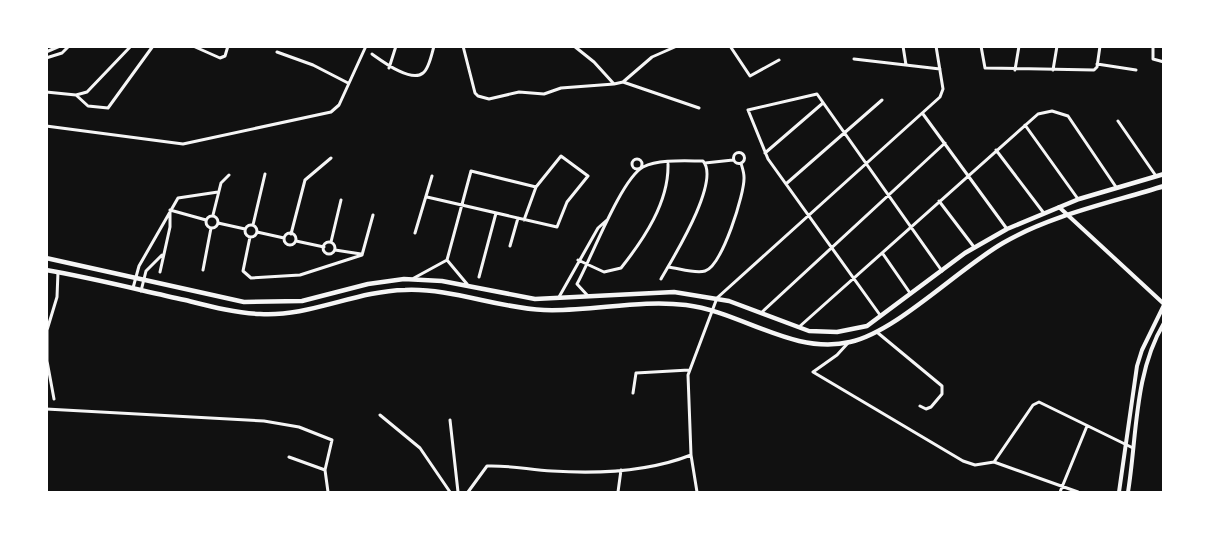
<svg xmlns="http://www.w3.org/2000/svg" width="1210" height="539" viewBox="0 0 1210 539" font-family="'Sofia Sans Condensed',sans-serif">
<rect width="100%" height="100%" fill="#111"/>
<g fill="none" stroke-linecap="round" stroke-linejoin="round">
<path stroke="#f5f5f5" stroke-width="3" d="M193,46L220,58L225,56L228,46
M463,46L475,93L478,96L489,99L519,92L544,94L561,88L614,84L623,82L652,57L677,46
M574,46L594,62L614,84
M730,46L750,76L779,60
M903,46L906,65
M981,46L985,68L1094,70L1097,67L1100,46
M1153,47V59L1164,62
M46,52L60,46
M277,52L313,65L348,83
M372,54C382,61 411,83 423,73C429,69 432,53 434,46
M46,58L62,53L69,46
M854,59L940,69
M1097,64L1136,70
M389,68L396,46
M1015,70L1019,46
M1053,70L1057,46
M623,82L699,108
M46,92L76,95L87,92L131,46
M76,95L88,106L108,108L153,46
M923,114L1007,229
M1118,121L1156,176
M1025,125L1078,199
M46,126L183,144L331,112L339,105L366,46
M996,150L1043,212
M733.5 158a5.5 5.5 0 1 1 11 0a5.5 5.5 0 1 1-11 0Z
M765,153L823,103
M632 164a5 5 0 1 1 10 0a5 5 0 1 1-10 0Z
M705,163L733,160
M787,183L882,100
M427,197L557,227L567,202L588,176L561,156L536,187L524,220
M939,201L974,247
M170,210L206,220
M213,215L221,183L229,175
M206 222a6 6 0 1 1 12 0a6 6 0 1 1-12 0Z
M218,223L245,229
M245 231a6 6 0 1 1 12 0a6 6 0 1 1-12 0Z
M253,225L265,174
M257,232L284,238
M284 239a6 6 0 1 1 12 0a6 6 0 1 1-12 0Z
M415,233L432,176
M291,234L305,180L331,158
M250,237L243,271L251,278L300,275L362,255
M296,241L324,247
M331,242L341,200
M323 248a6 6 0 1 1 12 0a6 6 0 1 1-12 0Z
M510,246L518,218
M335,250L361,254
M883,254L910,293
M362,255L373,215
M447,260L467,284
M578,260L604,272L621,268C644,239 669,202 668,164
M668,267C678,268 695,274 705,271C722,266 745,193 744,177C744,172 742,167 741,163
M203,270L211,228
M160,272L170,227V212
M479,277L496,213
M414,278L447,260L471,171L536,187
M133,288L139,266L178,198L218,192
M141,291L146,271L162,255
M588,296L577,284C591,259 621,179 643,167C659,159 686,161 703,161C721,181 673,258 661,279
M559,297L598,228L607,220
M761,313L945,143
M880,315L768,159L748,110L817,94L942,271
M799,327L1038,114L1052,111L1068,116L1116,187
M878,333L942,386V394L931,407L926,409L920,406
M848,343L837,355L813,372L963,461L975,465L994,462
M633,393L636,373L689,370
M54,399L47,361V330L57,297L58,272
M46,409L264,421L299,427L332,440L325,470L328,492
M380,415L420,448L450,492
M450,420L458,492
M289,457L325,470
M994,462L1033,405L1039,402L1133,448
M994,462L1078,492
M468,492L487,466C508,465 531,470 552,471C598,474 648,472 691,455
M618,492L621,470
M697,492L691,455L688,375L717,298L940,97L943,89L936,46
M1060,492L1087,426"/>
<path stroke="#f5f5f5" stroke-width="4" d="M1059,207L1164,304"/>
<path stroke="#f5f5f5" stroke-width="4" d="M1119,492L1137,366L1142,350L1164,305
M1128,492C1137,437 1134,373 1164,323"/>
<path stroke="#f5f5f5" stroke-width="4.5" d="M46,258L244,302L302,301L368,284L404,279L442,281L535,299L674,292L729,301L809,331L837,332L867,326L965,253L1007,229L1079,199L1164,174
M46,270C93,278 139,290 185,300C209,306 235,313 260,314C310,317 355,291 405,290C452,288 497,308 544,310C591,312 639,299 686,305C742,312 792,355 850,342C896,332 958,269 1003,243C1051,215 1110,203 1164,186"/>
</g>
<rect width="1210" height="539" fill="none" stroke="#ffffff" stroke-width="96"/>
</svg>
